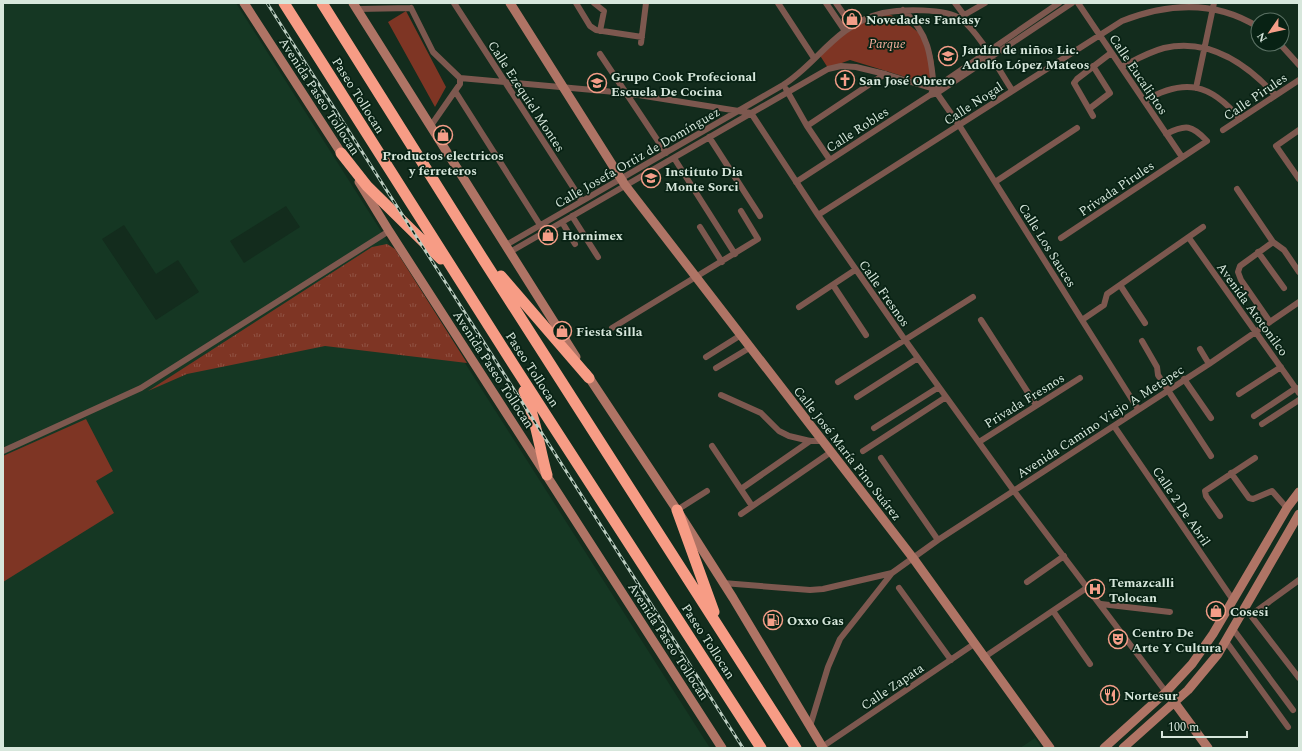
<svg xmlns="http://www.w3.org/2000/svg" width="1302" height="751" viewBox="0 0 1302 751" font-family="Spectral,serif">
<defs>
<pattern id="grass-tufts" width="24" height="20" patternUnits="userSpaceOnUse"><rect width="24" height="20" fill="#7e3524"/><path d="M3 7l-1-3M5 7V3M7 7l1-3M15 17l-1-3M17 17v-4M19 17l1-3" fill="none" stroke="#905243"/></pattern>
</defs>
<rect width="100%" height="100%" fill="#132c1d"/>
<path fill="#153723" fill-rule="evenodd" d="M3,3H236L710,748H3ZM286,206L300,227L244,263L230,241ZM124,225L156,274L178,260L199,292L156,320L102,239Z
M1035,738L1042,748H1020Z"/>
<path fill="url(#grass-tufts)" d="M387,244L395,249L467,363L325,346L187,374L148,391L372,247Z"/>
<path fill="#7e3524" d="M406,11L446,87L435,107L388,22Z
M886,13C906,21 929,35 933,58C935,67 934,77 935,86L850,60L828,68L819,54L853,26Z
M86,419L113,471L96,481L114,513L3,582V456Z"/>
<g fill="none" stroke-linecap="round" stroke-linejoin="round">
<path stroke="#7d584f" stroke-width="6" d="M454,3L582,201
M576,3L590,26L596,30L642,37
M594,3L604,11L600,31
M778,3L814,58
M826,3L845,31
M836,3L852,26
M955,3L964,15
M1078,3L1182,157
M411,8L433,52L460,78V84L455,91L540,225
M357,9L411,8
M903,10C929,33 931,56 934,89
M959,18L985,3
M641,43L646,3
M1280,44L1299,65
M600,54L666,153
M1121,67C1135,60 1149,52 1164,48C1209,38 1246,63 1275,95
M460,78L626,93L751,113L818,215L905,340L1014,491L1166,692
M1196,88L1214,3
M786,89L807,126L830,160
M932,92L948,79L1059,3
M1144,101C1185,77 1211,84 1240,119
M1089,109L1110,93L1093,66
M1093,116L1074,83L1077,79L1111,53
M807,126L885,74
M430,127L455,91
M1223,130L1299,80
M1299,130L1276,146L1299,179
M709,137L760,216
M674,158L735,254
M796,182L930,95L937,93L1072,3
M995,182L1077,128
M1237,189L1273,242
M818,215L1122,21C1168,3 1215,0 1258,27
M572,216L598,257
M562,222L575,244
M700,227L722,262
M1061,238L1207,141C1192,125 1186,124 1166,134
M1189,238L1299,393
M1273,242L1284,250L1299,272
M506,245L783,85C807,70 822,48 845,31C856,23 870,16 883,13C901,9 945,8 961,19C981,35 998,69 1012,90
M510,252L828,69L841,66L856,67L885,74L934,89L959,125L1138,409
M1258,252L1284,288
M833,285L866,335
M1120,285L1145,323
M799,307L855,270
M981,320L1036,405
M1082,320L1104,305L1107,294L1203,227
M1270,322L1241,280L1238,272L1240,266L1273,242
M612,328L758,239L741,211
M1142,341L1157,367L1158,375L1211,456
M1200,349L1209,364
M706,357L741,335
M716,368L751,347
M1184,379L1211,418
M838,382L973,297
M1239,394L1281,367
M721,395L761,413L779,431L789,436L810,441H822
M857,397L918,358
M1254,416L1296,388
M1262,424L1299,400
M1114,426L1233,600
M874,428L939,387
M979,442L1080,378
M712,446L752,506
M3,451L141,388L389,231
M863,451L946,397
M881,458L938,540
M1231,473L1249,498L1253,499L1272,491L1287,508
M741,489L810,441
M677,510L707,491
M741,514L831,452
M1220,516L1206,496L1205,491L1255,458
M1027,582L1064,556
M723,583L810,590L823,589L892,573L938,540L1209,364L1299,302
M899,588L951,660
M1101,604L1170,612
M1245,608L1299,678
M1053,611L1090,664
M1251,615L1299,580
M1233,629L1293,710
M1225,640L1288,727
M983,658L1088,587
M810,726L828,667L840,639L892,573
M822,747L974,644"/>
<path stroke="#af7465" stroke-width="9" d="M244,3L345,159
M353,3L576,357
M510,3L625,185L913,558L1050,748
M359,182L389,231L722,748
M586,373L677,510L733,598L823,748
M1172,699L1208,748
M1104,748L1166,692L1192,664L1213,634L1287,508L1299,492
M1123,748L1188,690L1218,654L1299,514"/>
<path stroke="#f79c85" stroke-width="11" d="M284,3L513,364L761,748
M322,3L483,259L796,748
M341,153L367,186L441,259
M501,276L589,378
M524,391C536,418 539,447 547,475
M677,510L714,612"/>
<g stroke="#bbcdc1" stroke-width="3">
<path id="rail" d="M267,3L743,748"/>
</g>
<use href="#rail" stroke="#082214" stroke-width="1.5" stroke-dasharray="4.5" stroke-linecap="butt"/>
</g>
<defs>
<g id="shop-ring" transform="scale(1)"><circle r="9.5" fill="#082214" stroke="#f49e88" stroke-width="1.5"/><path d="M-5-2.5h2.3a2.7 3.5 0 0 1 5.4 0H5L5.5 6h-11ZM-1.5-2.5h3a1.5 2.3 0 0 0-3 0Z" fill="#f49e88"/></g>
<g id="school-ring" transform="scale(1)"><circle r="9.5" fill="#082214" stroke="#f49e88" stroke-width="1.5"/><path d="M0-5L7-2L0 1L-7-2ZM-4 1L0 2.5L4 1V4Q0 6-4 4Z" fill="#f49e88"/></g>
<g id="church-ring" transform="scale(1)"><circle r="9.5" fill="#082214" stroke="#f49e88" stroke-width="1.5"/><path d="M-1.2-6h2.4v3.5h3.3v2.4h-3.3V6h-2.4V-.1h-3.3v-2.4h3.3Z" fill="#f49e88"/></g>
<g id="university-ring" transform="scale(1)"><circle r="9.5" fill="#082214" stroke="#f49e88" stroke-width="1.5"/><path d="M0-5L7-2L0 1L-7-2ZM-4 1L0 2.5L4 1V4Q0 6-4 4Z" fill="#f49e88"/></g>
<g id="hospital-ring" transform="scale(1)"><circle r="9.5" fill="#082214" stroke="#f49e88" stroke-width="1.5"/><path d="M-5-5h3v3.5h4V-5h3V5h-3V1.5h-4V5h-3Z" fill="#f49e88"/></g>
<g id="fuel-ring" transform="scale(1)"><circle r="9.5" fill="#082214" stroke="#f49e88" stroke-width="1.5"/><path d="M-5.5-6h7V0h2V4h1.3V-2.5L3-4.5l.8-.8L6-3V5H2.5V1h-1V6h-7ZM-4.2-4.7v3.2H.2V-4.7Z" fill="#f49e88"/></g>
<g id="theatre-ring" transform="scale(1)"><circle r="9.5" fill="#082214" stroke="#f49e88" stroke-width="1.5"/><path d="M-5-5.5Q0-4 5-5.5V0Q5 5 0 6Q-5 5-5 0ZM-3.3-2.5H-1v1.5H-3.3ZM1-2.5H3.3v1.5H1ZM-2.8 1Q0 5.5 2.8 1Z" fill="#f49e88"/></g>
<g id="restaurant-ring" transform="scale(1)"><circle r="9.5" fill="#082214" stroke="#f49e88" stroke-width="1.5"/><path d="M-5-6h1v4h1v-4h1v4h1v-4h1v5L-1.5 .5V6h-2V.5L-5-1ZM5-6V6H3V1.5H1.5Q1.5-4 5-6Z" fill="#f49e88"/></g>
</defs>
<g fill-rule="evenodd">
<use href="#shop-ring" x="852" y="19"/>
<use href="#school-ring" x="948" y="56"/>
<use href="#church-ring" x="845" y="80"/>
<use href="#university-ring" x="597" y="83"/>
<use href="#shop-ring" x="443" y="135"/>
<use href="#school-ring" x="651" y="178"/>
<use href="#shop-ring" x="548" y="235"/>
<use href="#shop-ring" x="562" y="331"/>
<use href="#hospital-ring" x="1095" y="589"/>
<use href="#shop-ring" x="1216" y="611"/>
<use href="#fuel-ring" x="773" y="620"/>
<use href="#theatre-ring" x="1118" y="639"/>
<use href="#restaurant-ring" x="1110" y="695"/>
</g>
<g text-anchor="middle" stroke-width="3.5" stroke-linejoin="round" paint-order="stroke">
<g font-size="13" font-weight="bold" fill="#d7e7dc" stroke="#082214" text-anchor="start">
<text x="866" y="24">Novedades Fantasy</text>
<text x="962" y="54">Jardín de niños Lic.<tspan x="962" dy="15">Adolfo López Mateos</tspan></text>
<text x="611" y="81">Grupo Cook Profecional<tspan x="611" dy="15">Escuela De Cocina</tspan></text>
<text x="859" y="85">San José Obrero</text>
<text x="443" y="160" text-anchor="middle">Productos electricos<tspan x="443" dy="15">y ferreteros</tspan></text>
<text x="665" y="176">Instituto Dia<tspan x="665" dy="15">Monte Sorci</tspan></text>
<text x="562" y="240">Hornimex</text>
<text x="576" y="336">Fiesta Silla</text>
<text x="1109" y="587">Temazcalli<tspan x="1109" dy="15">Tolocan</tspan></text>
<text x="1230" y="616">Cosesi</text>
<text x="787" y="625">Oxxo Gas</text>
<text x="1132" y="637">Centro De<tspan x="1132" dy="15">Arte Y Cultura</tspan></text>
<text x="1124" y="700">Nortesur</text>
</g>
<g font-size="13" font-style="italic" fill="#f3ad9b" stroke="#082214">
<text x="887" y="48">Parque</text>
</g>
<g font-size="13" fill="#d7e7dc" stroke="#082214">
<text transform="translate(1139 74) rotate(56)" y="5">Calle Eucaliptos</text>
<text transform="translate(359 95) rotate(58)" y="5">Paseo Tollocan</text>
<text transform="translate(320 96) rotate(57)" y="5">Avenida Paseo Tollocan</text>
<text transform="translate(527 96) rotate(57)" y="5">Calle Ezequiel Montes</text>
<text transform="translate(1255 96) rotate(-34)" y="5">Calle Pirules</text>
<text transform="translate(973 103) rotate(-33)" y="5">Calle Nogal</text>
<text transform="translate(857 129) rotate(-33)" y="5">Calle Robles</text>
<text transform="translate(637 157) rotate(-30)" y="5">Calle Josefa Ortiz de Domínguez</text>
<text transform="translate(1116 188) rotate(-34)" y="5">Privada Pirules</text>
<text transform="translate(1048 245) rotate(58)" y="5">Calle Los Sauces</text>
<text transform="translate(885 293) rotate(55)" y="5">Calle Fresnos</text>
<text transform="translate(1253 309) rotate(54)" y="5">Avenida Atotonilco</text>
<text transform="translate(494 369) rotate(57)" y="5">Avenida Paseo Tollocan</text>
<text transform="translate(533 369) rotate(57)" y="5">Paseo Tollocan</text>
<text transform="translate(1024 400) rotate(-32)" y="5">Privada Fresnos</text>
<text transform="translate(1100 421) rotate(-33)" y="5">Avenida Camino Viejo A Metepec</text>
<text transform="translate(848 453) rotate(52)" y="5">Calle José María Pino Suárez</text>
<text transform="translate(1182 506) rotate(56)" y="5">Calle 2 De Abril</text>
<text transform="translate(669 641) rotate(57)" y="5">Avenida Paseo Tollocan</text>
<text transform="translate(709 641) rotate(57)" y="5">Paseo Tollocan</text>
<text transform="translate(892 686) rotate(-34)" y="5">Calle Zapata</text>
</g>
</g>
<rect width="1302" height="751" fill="none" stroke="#d7e7dc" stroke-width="8"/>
<g transform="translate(1270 32) rotate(236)"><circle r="19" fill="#082214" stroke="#5b7164"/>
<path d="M0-3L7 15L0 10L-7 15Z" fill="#f49e88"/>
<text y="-6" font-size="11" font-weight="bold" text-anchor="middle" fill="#d7e7dc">N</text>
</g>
<path d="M1162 731v6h85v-6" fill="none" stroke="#d7e7dc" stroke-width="2"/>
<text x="1168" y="731" font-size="12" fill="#d7e7dc" stroke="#082214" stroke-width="3" paint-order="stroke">100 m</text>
</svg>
